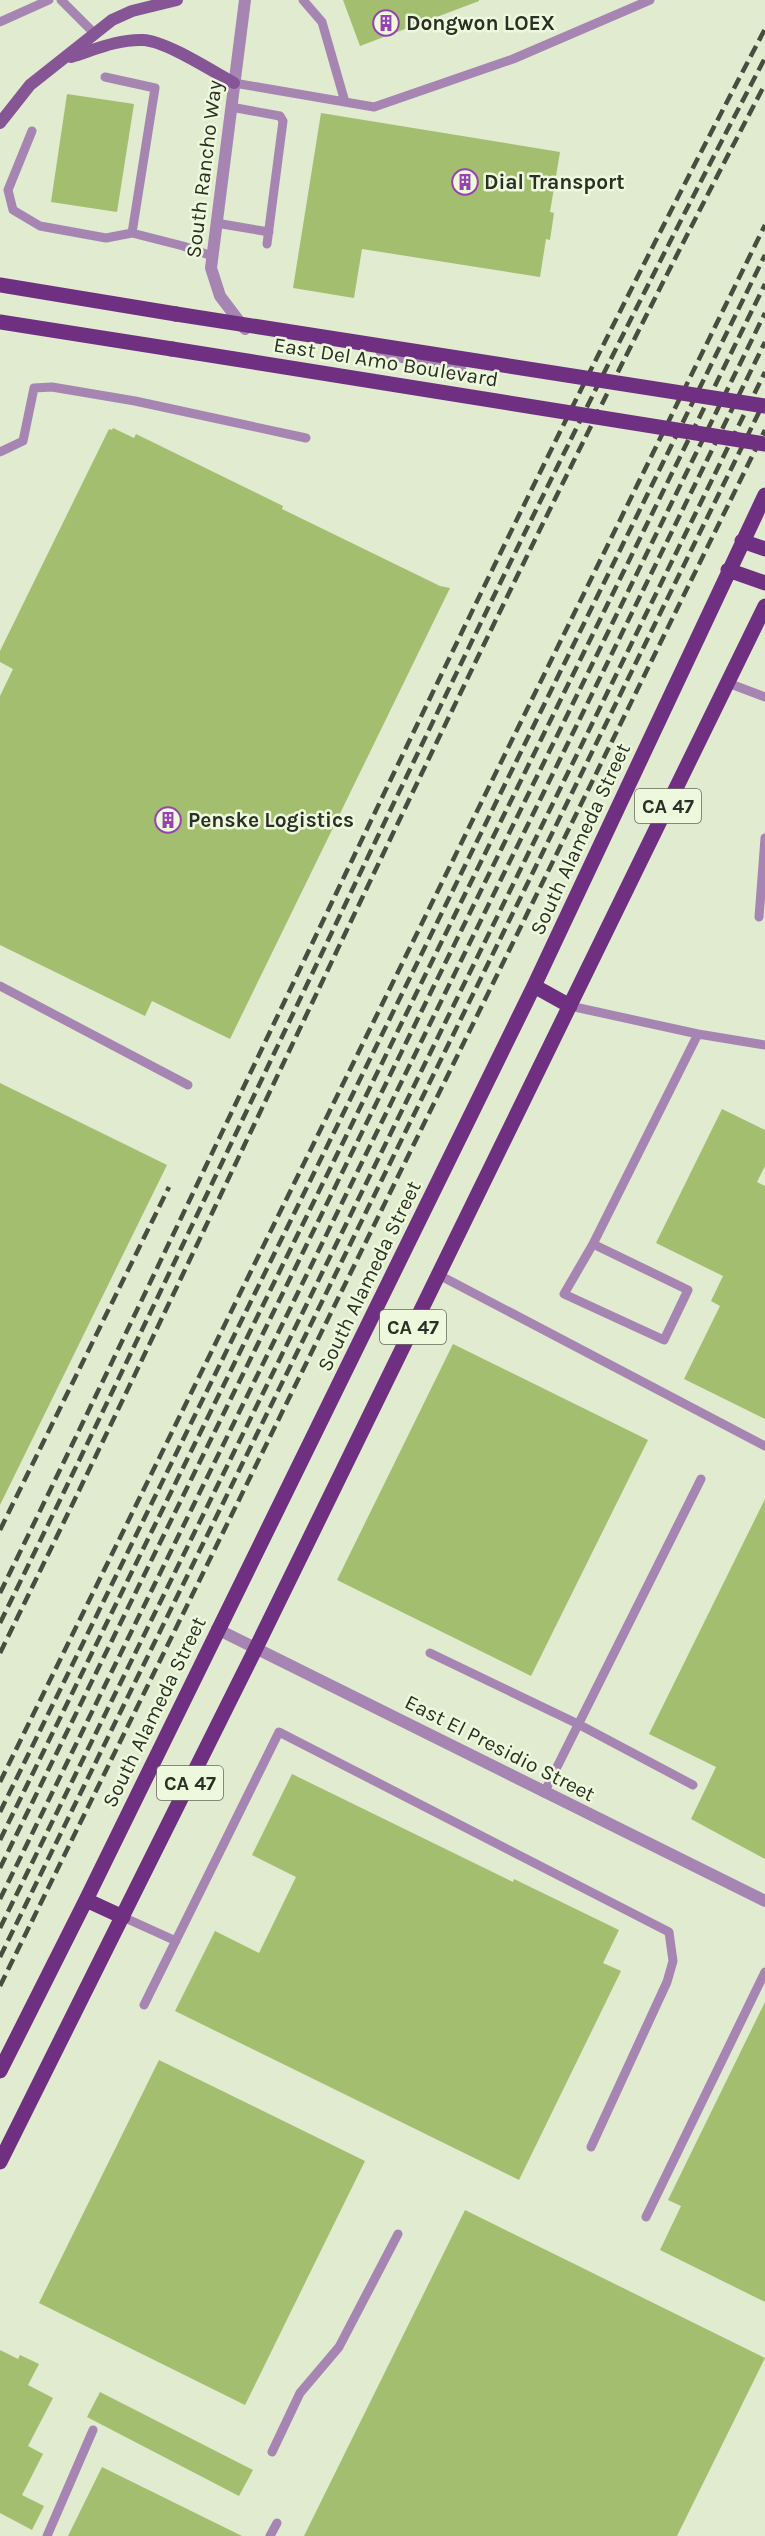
<svg xmlns="http://www.w3.org/2000/svg" width="765" height="2536" viewBox="0 0 765 2536" font-family="Karla,sans-serif">
<rect width="100%" height="100%" fill="#e0ebcf"/>
<path fill="#a4be70" d="M343,0H479V1L360,46Z
M67,94L134,104L117,212L51,202Z
M321,113L560,152L550,212L554,213L550,240L546,239L540,277L362,249L354,298L293,288Z
M113,428L134,438L136,434L283,506L282,509L440,586L450,588L230,1039L152,1001L145,1016L0,945V696L13,669L0,662V651L109,429L112,430Z
M0,1083L167,1165L0,1505Z
M722,1109L765,1130V1166L757,1182L765,1186V1419L684,1379L720,1306L711,1301L723,1276L656,1243Z
M453,1344L648,1440L531,1676L337,1580Z
M765,1499V1859L691,1819L716,1767L649,1734Z
M292,1774L513,1882L514,1879L619,1930L603,1963L621,1971L519,2180L175,2011L215,1931L259,1953L296,1877L252,1855Z
M765,2002V2302L660,2250L681,2206L668,2200Z
M159,2060L365,2161L245,2405L39,2303Z
M465,2210L765,2358L677,2536H304Z
M0,2350L18,2359L20,2355L39,2364L28,2385L53,2398L28,2446L43,2454L22,2495L44,2506L32,2530L0,2513Z
M100,2392L253,2470L239,2496L87,2417Z
M102,2467L242,2536H68Z"/>
<g fill="none" stroke-linecap="round" stroke-linejoin="round">
<path stroke="#a685b2" stroke-width="9" d="M61,0L95,34
M303,0L322,22L345,102
M0,22L49,0
M105,77L155,88L132,233
M234,83L374,107L513,59L650,0
M231,107L280,116L283,121L267,244
M32,131L8,190L13,210L40,226L106,238L132,233L183,246L212,256
M216,223L269,232
M0,452L23,441L34,388L52,387L135,401L306,438
M728,683L765,697
M759,917L765,838
M0,986L188,1085
M570,1006L698,1034L593,1244L688,1290L664,1340L564,1294L593,1244
M698,1034L765,1045
M439,1275L765,1446
M430,1653L578,1724L693,1785
M544,1793L701,1479
M123,1917L176,1941
M144,2005L279,1732L669,1932L673,1961L667,1982L591,2147
M646,2217L765,1972
M272,2452L300,2393L339,2347L398,2234
M47,2536L93,2430
M270,2536L277,2523"/>
<path stroke="#a685b2" stroke-width="12" d="M245,0L211,268L220,296L245,329
M382,353L460,368
M217,1629L765,1901"/>
<path stroke="#865596" stroke-width="12" d="M71,57C94,50 118,39 143,40C166,41 212,71 234,83
M0,123L30,85L112,20L132,11L177,0"/>
<path stroke="#6f3082" stroke-width="15" d="M0,285L176,314
M0,322L172,349
M742,541L765,549
M728,570L765,583
M534,986L570,1006
M86,1900L123,1917
M0,2071L86,1900L534,986L765,495
M0,2162L256,1648L765,606"/>
<path stroke="#484d40" stroke-width="4.5" stroke-dasharray="12 6" stroke-linecap="butt" d="M0,1530L169,1187
M0,1593C255,1072 495,543 765,29
M0,1623C256,1101 495,572 765,58
M0,1653C256,1131 495,600 765,84
M0,1782L765,225
M0,1812L765,255
M0,1840L765,284
M0,1868L765,313
M0,1899L765,342
M0,1928L765,372
M0,1957L765,400
M0,1986L765,430"/>
<path stroke="#6f3082" stroke-width="15" d="M176,314L765,406
M172,349L765,444"/>
</g>
<defs>
<g id="building-ring" transform="scale(1.35)"><circle r="9.5" fill="#edf8dc" stroke="#9742b0" stroke-width="1.5"/><path d="M-4-6H4V6H1V3H-1V6H-4ZM-2.5-4.3h1.7v1.8h-1.7ZM.8-4.3h1.7v1.8H.8ZM-2.5-1h1.7V.8h-1.7ZM.8-1h1.7V.8H.8Z" fill="#9742b0"/></g>
</defs>
<g fill-rule="evenodd">
<use href="#building-ring" x="386" y="23"/>
<use href="#building-ring" x="465" y="182"/>
<use href="#building-ring" x="168" y="820"/>
</g>
<g text-anchor="middle" stroke-width="5" stroke-linejoin="round" paint-order="stroke">
<g fill="#edf8dc" stroke="#656b5c" stroke-width="1.5">
<rect x="635" y="789" width="66" height="34" rx="4.5"/>
<rect x="380" y="1310" width="66" height="34" rx="4.5"/>
<rect x="157" y="1766" width="66" height="34" rx="4.5"/>
</g>
<g font-size="20" font-weight="bold" fill="#2b2f25">
<text x="668" y="813">CA 47</text>
<text x="413" y="1334">CA 47</text>
<text x="190" y="1790">CA 47</text>
</g>
<g font-size="21" font-weight="bold" fill="#2b2f25" stroke="#edf8dc" text-anchor="start">
<text x="406" y="30">Dongwon LOEX</text>
<text x="484" y="189">Dial Transport</text>
<text x="188" y="827">Penske Logistics</text>
</g>
<g font-size="21" fill="#2b2f25" stroke="#edf8dc">
<text transform="translate(204 169) rotate(-83)" y="7">South Rancho Way</text>
<text transform="translate(386 362) rotate(9)" y="7">East Del Amo Boulevard</text>
<text transform="translate(580 839) rotate(-65)" y="7">South Alameda Street</text>
<text transform="translate(369 1276) rotate(-64)" y="7">South Alameda Street</text>
<text transform="translate(154 1712) rotate(-64)" y="7">South Alameda Street</text>
<text transform="translate(500 1748) rotate(27)" y="7">East El Presidio Street</text>
</g>
</g>
</svg>
